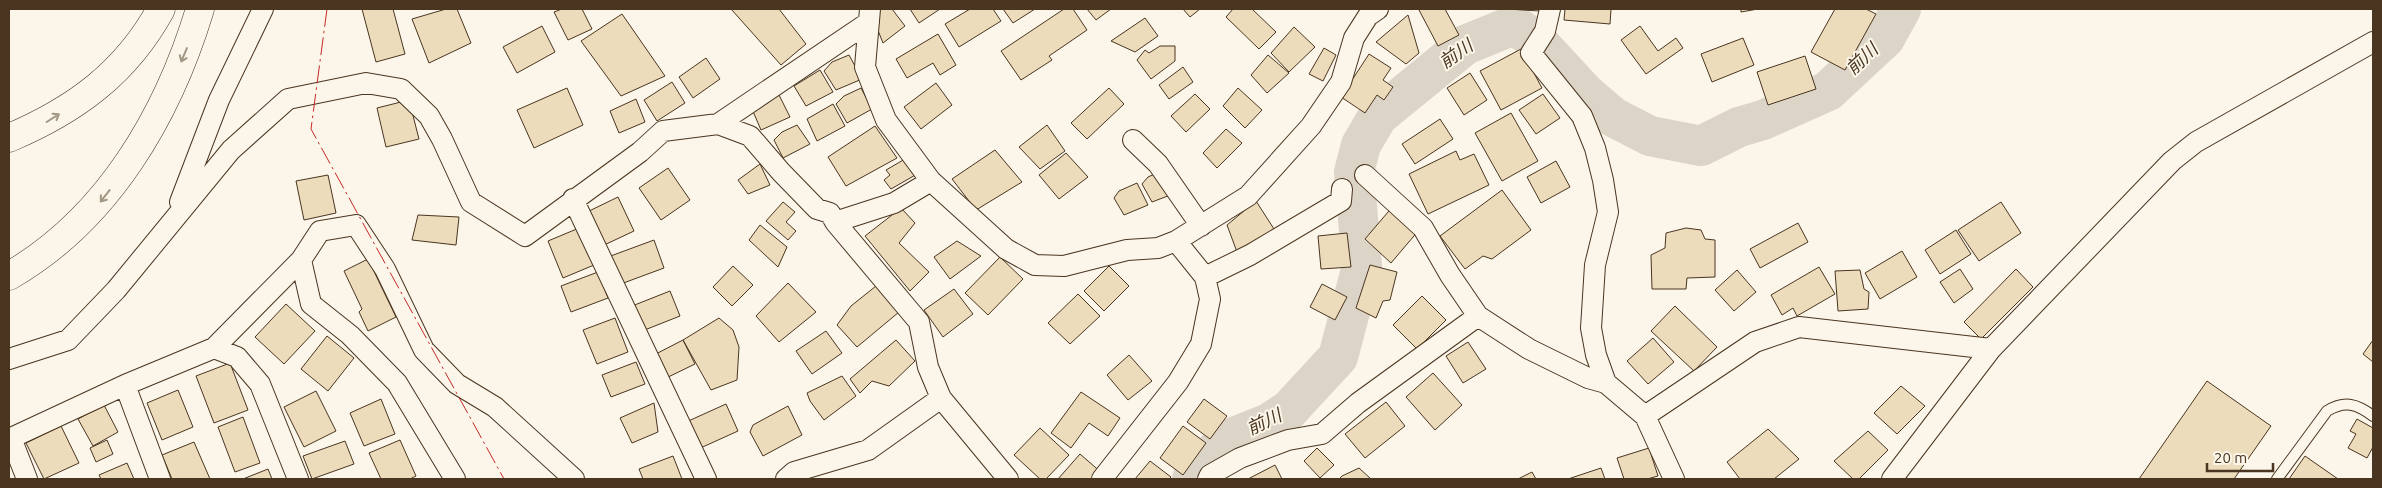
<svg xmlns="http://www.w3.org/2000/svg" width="2382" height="488" viewBox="0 0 2382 488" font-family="Ubuntu,'Noto Sans JP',sans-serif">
<rect width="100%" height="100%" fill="#fbf6e9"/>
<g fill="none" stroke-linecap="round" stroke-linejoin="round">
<path stroke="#dcd4c6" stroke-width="40" d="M1192,479L1224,441L1269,423L1289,410L1338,357L1362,266L1354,172L1361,145L1378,116L1465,45L1514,25L1537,41L1586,94L1613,117L1650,136L1701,146L1739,127L1763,120L1828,91L1885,38L1901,9"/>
</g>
<path fill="#ecdcbc" stroke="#4a3520" d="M362,9H393L405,54L376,62Z
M446,9H457L471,43L429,63L412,19Z
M562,9H582L592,29L568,40L554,12Z
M731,9H779L806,44L781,65Z
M877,9H892L905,26L883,43L871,13Z
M910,9H940L919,23Z
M970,9H993L1001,21L959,47L945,24Z
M1003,9H1035L1013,23Z
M1064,9H1073L1087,30L1049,56L1052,60L1021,80L1001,51Z
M1087,9H1111L1096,20Z
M1183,9H1200L1190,17Z
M1233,9H1252L1276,32L1259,49L1226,17Z
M1422,9H1445L1459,35L1438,46L1419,10Z
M1507,9H1539V11Z
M1565,9H1611L1610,24L1564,20Z
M1741,9H1758L1741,12Z
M1835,9H1866L1876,14L1845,70L1811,52Z
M622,14L665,76L621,96L581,41Z
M1408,15L1419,53L1406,64L1376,42Z
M1145,18L1158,36L1135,52L1111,41Z
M542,26L555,52L517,73L503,47Z
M1640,26L1658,51L1676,38L1683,48L1646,74L1621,40Z
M1294,27L1315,47L1289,72L1271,53Z
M938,34L956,65L940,75L933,63L907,78L896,59Z
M1743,38L1754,65L1712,82L1701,54Z
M1160,46H1175V61L1151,79L1137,60L1145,50L1149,53Z
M1324,48L1336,55L1323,81L1309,74Z
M1521,49L1542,88L1501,110L1480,71Z
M1369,54L1391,68L1383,80L1393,87L1384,100L1377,95L1365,113L1341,97Z
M849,55L862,79L836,90L824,71L832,62Z
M1268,55L1289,73L1267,93L1251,75Z
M1805,56L1816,89L1768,105L1757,72Z
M706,58L720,79L693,98L679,77Z
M1183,67L1193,82L1169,99L1159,85Z
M820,70L833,92L806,106L794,86Z
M1470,73L1487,100L1464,115L1447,88Z
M672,82L685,103L657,121L644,100Z
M936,83L952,105L921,129L904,107Z
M567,88L583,125L534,148L517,110Z
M861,88L872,109L847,123L836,104L844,96Z
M1109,88L1124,104L1087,139L1071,123Z
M1238,88L1262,110L1245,128L1223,106Z
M778,93L790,117L761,130L752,109Z
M1195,94L1210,109L1186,132L1171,116Z
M1543,94L1560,118L1536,134L1519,110Z
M636,99L645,122L619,133L610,111Z
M409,100L419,139L386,147L377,108Z
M833,104L845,126L817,141L807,119Z
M1511,113L1538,161L1502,181L1475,133Z
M1440,119L1453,139L1415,164L1402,144Z
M797,125L810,144L783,158L774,140L782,132Z
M1047,125L1065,151L1040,169L1019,147Z
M875,126L897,158L846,186L828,157Z
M1226,129L1242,143L1217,168L1203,153Z
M995,150L1022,182L976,210L952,179Z
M1456,151L1460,160L1474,154L1489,185L1428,214L1409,174Z
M1066,153L1088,177L1059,199L1039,175Z
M905,159L917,174L891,189L884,180L890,175L886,170Z
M1556,161L1570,187L1541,203L1527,177Z
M760,164L770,185L748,194L738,180Z
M668,168L690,200L661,220L639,188Z
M1159,172L1173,194L1152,202L1142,184L1148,177Z
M328,175L336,213L304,220L296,181Z
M1137,183L1148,205L1124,215L1114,198L1119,191Z
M1502,190L1531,230L1492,259L1483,256L1465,269L1440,236Z
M618,197L634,231L600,247L585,213Z
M1256,201L1274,229L1237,252L1227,225Z
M783,202L795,212L786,222L796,231L788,240L766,221Z
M2001,202L2021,233L1979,261L1958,230Z
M1394,205L1419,230L1391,263L1365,239Z
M901,208L915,223L899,243L929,272L910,291L865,236Z
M418,215L459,217L456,245L412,240Z
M1798,223L1808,242L1760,268L1750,249Z
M760,225L787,247L778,267L749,240Z
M579,228L594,265L563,278L548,241Z
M1686,228L1701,230L1705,239L1715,240V277L1687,278L1686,289H1652L1651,255L1665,248L1666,233Z
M1956,230L1971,254L1940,274L1925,250Z
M1347,233L1351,267L1321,269L1318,236Z
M654,240L664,268L618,285L608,257Z
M957,241L981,256L950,279L934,257Z
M1902,251L1917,277L1880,299L1865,273Z
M1000,257L1023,279L988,315L965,293Z
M368,259L396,317L368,331L359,312L362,309L344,271Z
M1370,265L1397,272L1390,300L1383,301L1376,318L1356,308Z
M733,266L753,285L732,306L713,287Z
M1109,266L1129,286L1104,311L1084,291Z
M1819,267L1835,294L1797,316L1793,308L1782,315L1771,295Z
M1960,269L1973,289L1954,303L1940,282Z
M2016,269L2033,287L1981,339L1964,322Z
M1737,270L1756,292L1734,311L1715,290Z
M1860,270L1864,289L1869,292L1868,309L1838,311L1835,271Z
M598,272L608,298L571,312L561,286Z
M788,283L816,312L779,342L756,316Z
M1322,284L1347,297L1335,320L1310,307Z
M876,286L899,312L857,347L837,325L851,306Z
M954,289L973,314L943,337L924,310Z
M670,291L680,316L632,335L622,310Z
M1078,294L1100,316L1070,344L1048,323Z
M1422,296L1446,320L1417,349L1393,325Z
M286,304L315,331L284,364L255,337Z
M1675,306L1717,347L1694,371L1651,331Z
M615,318L628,352L597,364L583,330Z
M719,318L733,330L739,347L737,380L711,390L683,340Z
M826,331L842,353L812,374L796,351Z
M327,336L354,358L328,391L301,369Z
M1653,338L1674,362L1648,384L1627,361Z
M683,340L695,364L660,381L648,358Z
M896,340L915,361L889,386L872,381L860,393L850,379Z
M2373,340V362L2363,354Z
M1468,342L1486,369L1463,383L1446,356Z
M1129,355L1152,381L1128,400L1107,375Z
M636,362L645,384L611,397L602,375Z
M230,363L248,410L214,423L196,376Z
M1433,373L1462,405L1435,430L1406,397Z
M842,376L856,396L824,420L810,401L807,393Z
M2207,381L2271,426L2234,479H2139Z
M1901,386L1925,406L1897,434L1874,413Z
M178,390L193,427L162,440L147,403Z
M316,391L336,431L304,447L284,407Z
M1081,392L1120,418L1108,436L1089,423L1071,448L1051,433Z
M381,399L395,434L364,446L350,413Z
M1204,399L1227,416L1210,439L1187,422Z
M1386,402L1405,426L1365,458L1345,434Z
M654,403L658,432L632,443L620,418Z
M726,404L738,431L696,450L684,423Z
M104,405L118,432L93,446L78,419Z
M788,406L802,435L763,456L750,432L753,425Z
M243,417L260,463L235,472L218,427Z
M2357,419L2373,428V447L2367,458L2348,448L2356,434L2350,431Z
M61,426L79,463L44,479L26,443Z
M1183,426L1206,443L1183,475L1160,458Z
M1040,428L1069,455L1046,479H1040L1014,455Z
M1768,429L1799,459L1774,479H1740L1727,462Z
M1868,431L1888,450L1859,479H1853L1834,461Z
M107,440L113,454L96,462L90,448Z
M400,440L416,476L410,479H381L369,453Z
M345,441L354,464L312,479L303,456Z
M194,442L210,479H172L162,455Z
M1317,448L1334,465L1320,478L1304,461Z
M1649,448L1658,476L1647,479H1624L1617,458Z
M1080,454L1103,474L1098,479H1058Z
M673,456L682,479H643L639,469Z
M2305,456L2338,479H2289Z
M1150,461L1171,477L1169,479H1135Z
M127,463L134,479H101L99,475Z
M1275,465L1282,479H1248Z
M1359,468L1371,479H1339L1342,476Z
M1601,468L1605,479H1568Z
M268,469L272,479H243Z
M1532,472L1536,479H1518Z"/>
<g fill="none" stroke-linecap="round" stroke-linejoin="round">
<g stroke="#4a3520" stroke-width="12">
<path id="lane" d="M2277,479L2327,411C2345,400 2357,404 2373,416"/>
</g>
<g stroke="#4a3520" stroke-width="22">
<path id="street" d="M870,9L865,67L886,120L931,181L1006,249L1035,265L1064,266L1127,250L1158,248L1176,241L1248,196L1311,126L1341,82L1354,38L1368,16L1378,9
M1550,9L1545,31L1531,53L1582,116L1595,148L1603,180L1608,212L1595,265L1591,328L1596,355L1606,383L1645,416L1674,479
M718,124L869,22
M1133,140L1158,164L1201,226
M1365,175L1423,228L1450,275L1478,316L1529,349L1588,378L1606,383
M573,199L706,479
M180,202L219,100L263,9
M835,222L919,322L928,367L941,398
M1205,277L1250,255L1341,201L1342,189
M214,348L301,260
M9,359L68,340L116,290L231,150L288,99L366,83L401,89L429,116L442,139L471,202L525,236L640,152L663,131L718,124L750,136L781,172L817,209L830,213L835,222L894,203L931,181
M125,385L160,479
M1645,416L1755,342L1799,327L1991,349
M11,438L27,479
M9,439L125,385L214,348L237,357L260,384L298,479
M455,479L397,383L350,335L311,304L301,260L320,231L356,225L385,269L424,350L457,384L495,407L574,479
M786,479L794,472L868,450L941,398L1008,479
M1102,479L1178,382L1201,344L1210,299L1205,277L1176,241
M1208,479L1210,475L1240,458L1288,440L1322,434L1358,403L1478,316
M1892,479L1991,349L2172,161L2196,142L2373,42"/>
</g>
<g stroke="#4a3520" stroke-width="29">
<path id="highway" d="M9,138C75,110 126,73 161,9
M9,276C108,219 168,115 200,9"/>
</g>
<use href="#lane" stroke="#fbf6e9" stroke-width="10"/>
<use href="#street" stroke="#fbf6e9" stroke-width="20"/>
<use href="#highway" stroke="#fbf6e9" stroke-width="28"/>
<path stroke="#c62828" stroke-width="1" stroke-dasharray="18 4 2.5 4" stroke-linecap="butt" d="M327,9L311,129L504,479"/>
</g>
<defs><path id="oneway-shaft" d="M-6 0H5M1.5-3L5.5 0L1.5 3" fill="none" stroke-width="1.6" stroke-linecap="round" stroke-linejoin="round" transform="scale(1.25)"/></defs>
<g stroke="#a29684">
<use href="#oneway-shaft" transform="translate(184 55) rotate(113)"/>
<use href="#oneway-shaft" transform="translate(53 118) rotate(-32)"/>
<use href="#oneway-shaft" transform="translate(105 196) rotate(128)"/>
</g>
<g text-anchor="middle" stroke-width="4" stroke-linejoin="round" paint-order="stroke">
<g font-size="18" font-style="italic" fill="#4a3520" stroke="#fbf6e9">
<text transform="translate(1456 54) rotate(-35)" y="6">前川</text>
<text transform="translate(1862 59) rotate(-43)" y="6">前川</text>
<text transform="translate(1264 422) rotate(-26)" y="6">前川</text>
</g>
</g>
<rect width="2382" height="488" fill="none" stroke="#4a3520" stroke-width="20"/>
<path d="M2207 463v8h66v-8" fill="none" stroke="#4a3520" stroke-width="2.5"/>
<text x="2214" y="463" font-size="15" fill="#4a3520" stroke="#fbf6e9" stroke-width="4" paint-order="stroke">20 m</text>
</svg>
